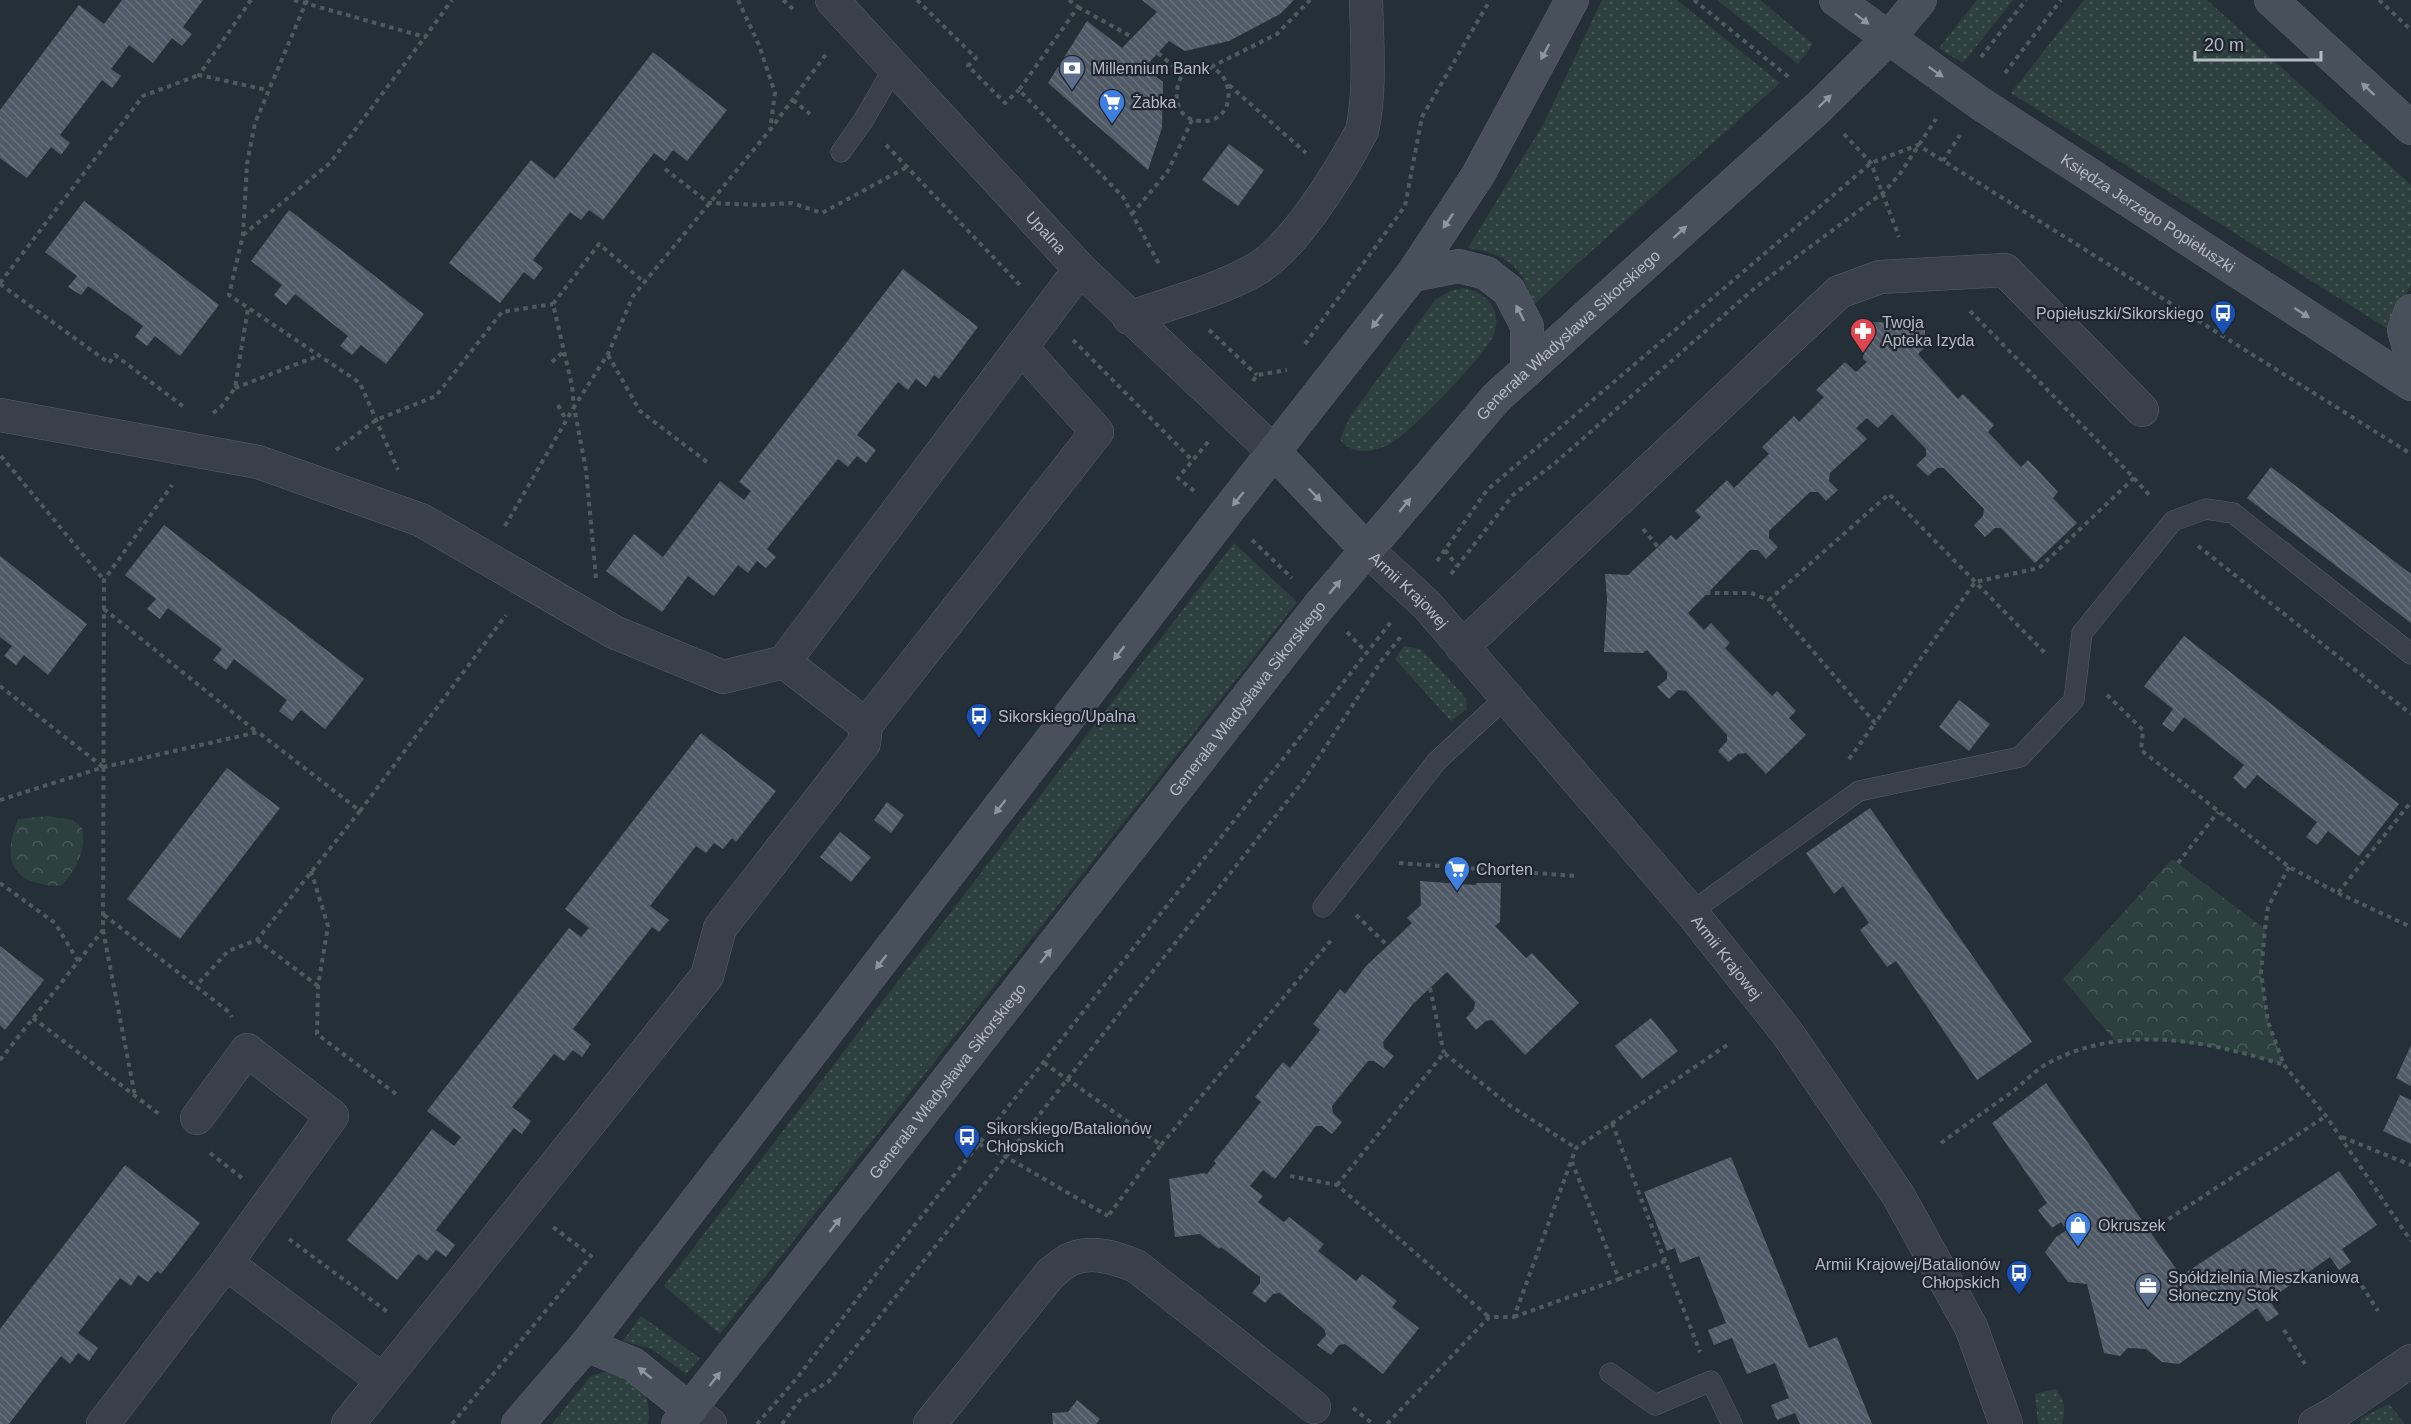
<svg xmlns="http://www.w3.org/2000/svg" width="2411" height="1424" viewBox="0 0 2411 1424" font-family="Helvetica,sans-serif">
<defs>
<pattern id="grass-dots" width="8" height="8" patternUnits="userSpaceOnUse" patternTransform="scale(1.5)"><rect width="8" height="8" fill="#2d403f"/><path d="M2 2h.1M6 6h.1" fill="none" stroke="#495a59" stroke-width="1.8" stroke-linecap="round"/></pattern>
<pattern id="park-crowns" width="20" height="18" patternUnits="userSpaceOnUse" patternTransform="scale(1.5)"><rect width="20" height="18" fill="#2d403f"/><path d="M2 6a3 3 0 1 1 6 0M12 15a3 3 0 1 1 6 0" fill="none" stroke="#495a59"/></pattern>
<pattern id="building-back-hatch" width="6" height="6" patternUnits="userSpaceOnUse" patternTransform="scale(1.5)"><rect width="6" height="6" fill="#515b67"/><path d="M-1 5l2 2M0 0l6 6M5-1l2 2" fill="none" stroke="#68717b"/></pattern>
</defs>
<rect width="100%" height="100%" fill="#252f38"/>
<path fill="url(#grass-dots)" d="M1602,0H1677L1780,83L1577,264L1531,308C1527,268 1507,254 1468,248L1544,123Z
M1717,0H1760L1813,44L1798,64Z
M1977,0H2013L1963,63L1939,48Z
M2084,0H2207L2411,185V283L2393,332L2011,93Z
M1464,288C1487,293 1502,309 1494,334C1487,354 1409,434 1390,444C1374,452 1351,456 1340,439L1350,417L1435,300L1450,291Z
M1234,543L1297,602L720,1334L664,1286Z
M1404,646L1421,649L1466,698L1467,709L1451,721L1395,659Z
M641,1316L700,1358L686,1374L652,1349L623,1341Z
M604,1372C636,1373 653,1392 648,1424H552L591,1376Z
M2055,1389C2065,1400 2066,1409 2062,1424H2038L2035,1394Z
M2389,1404L2405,1424H2360L2361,1418Z"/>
<path fill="url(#park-crowns)" d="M47,816L73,820L82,828C87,850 76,870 61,886C14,885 0,863 18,819Z
M2172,859L2265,929L2261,973L2268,1022L2284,1065C2227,1047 2175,1037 2115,1041L2063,979Z"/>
<path fill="url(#building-back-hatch)" d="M122,0H203L183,27L192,34L182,46L172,38L153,63L129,45L111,69L121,76L112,88L102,80L60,135L70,143L61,155L51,147L27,178L0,158V110L79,5L104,24Z
M1142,0H1294L1280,14L1229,41L1185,51L1169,41L1144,68L1163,82L1162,128L1148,170L1048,83L1087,21L1122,48L1157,12Z
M653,52L727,110L687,161L673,150L665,161L654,153L603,220L589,210L581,220L570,212L533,260L543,268L534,280L524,272L500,303L449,263L531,160L555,179Z
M1229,144L1264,170L1238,206L1202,180Z
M84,201L219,305L180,356L155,336L147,346L135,337L143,326L88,286L81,295L68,287L77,276L45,252Z
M289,210L424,314L386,364L361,345L352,355L340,346L348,336L295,294L286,305L274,295L282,285L251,261Z
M903,269L978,327L939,379L934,375L926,387L916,379L908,390L898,382L857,435L876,450L866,463L857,456L848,467L838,459L767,549L776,557L766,568L757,561L748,573L738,565L714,596L688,576L662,612L606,571L634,534L663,557L720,481L744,500L751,491L739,482Z
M1865,322L1925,323V347L1918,354L1958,399L1963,394L1994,425L1988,432L2021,467L2028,460L2058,492L2053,498L2077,523L2035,563L2001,528H1995L1985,537L1974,525L1983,516L1984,509L1944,468H1937L1928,476L1916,465L1926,456V449L1892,414L1878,428L1867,418L1856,428L1867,439L1830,473L1829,481L1838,490L1826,501L1818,492H1810L1769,531V538L1778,547L1766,559L1758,550H1750L1688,613L1704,630L1711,623L1730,643L1725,648L1772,696L1777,691L1796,711L1789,718L1806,735L1766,774L1746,753L1738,754L1729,762L1718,751L1727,741V735L1686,691L1678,690L1669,699L1657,687L1667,679V672L1647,650L1643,653L1604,652L1607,599L1605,574L1628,575L1671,535L1676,540L1701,517L1695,511L1727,480L1734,488L1769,454L1762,447L1794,416L1799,422L1824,397L1816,390L1845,362L1856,372L1867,362L1863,359Z
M2271,467L2411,574V623L2247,498Z
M164,525L364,679L325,729L301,710L292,721L279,711L287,700L234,659L226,670L213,660L222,649L168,608L160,619L147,609L156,599L125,575Z
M0,556L87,624L48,675L24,655L16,665L4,656L12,646L0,637Z
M2184,636L2399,804L2359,856L2328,831L2317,845L2306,837L2317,822L2257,775L2245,789L2233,778L2244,765L2184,717L2173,732L2162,724L2173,709L2144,686Z
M1959,700L1990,724L1969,751L1939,727Z
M701,733L776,791L736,842L732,838L723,849L714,843L706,853L696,846L650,906L669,920L659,932L652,927L573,1029L591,1044L582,1057L573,1050L564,1061L554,1054L512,1107L531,1121L522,1134L514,1128L436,1230L455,1245L446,1257L436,1250L427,1261L418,1254L397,1280L347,1240L432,1129L454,1146L461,1137L427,1111L569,928L581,937L589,928L565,909Z
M227,768L280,808L180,939L127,899Z
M887,802L904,815L891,833L874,820Z
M1870,808L2032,1042L1977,1080L1896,961L1887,967L1860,930L1869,923L1843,886L1834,894L1806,853Z
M840,832L871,857L851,882L820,857Z
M1420,881L1475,885L1477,883H1501L1500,922L1495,926L1526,958L1532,953L1579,1003L1525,1055L1492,1020L1486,1021L1476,1030L1466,1018L1474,1009L1475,1002L1447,972L1413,1004L1383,1042L1384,1048L1394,1056L1384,1068L1374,1061H1368L1332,1106L1333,1113L1342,1122L1332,1134L1322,1126H1316L1275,1179L1263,1170L1250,1186L1263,1196L1258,1202L1284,1222L1289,1217L1324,1244L1318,1251L1356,1281L1362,1274L1397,1301L1392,1307L1419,1328L1383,1374L1345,1344L1339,1345L1331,1355L1317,1345L1326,1335L1324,1329L1280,1293L1273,1294L1265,1303L1252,1293L1260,1283V1277L1221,1247L1219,1249L1200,1234L1175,1237L1169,1179L1204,1173L1207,1174L1216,1163L1214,1161L1261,1102L1255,1097L1283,1062L1290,1068L1320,1030L1313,1024L1340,989L1345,994L1366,966L1412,923L1407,918L1421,905Z
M0,946L44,980L5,1030L0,1025Z
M1651,1018L1678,1051L1642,1079L1615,1046Z
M2411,1045V1086L2396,1078Z
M2046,1083L2181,1276L2339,1171L2377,1225L2342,1249L2351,1262L2339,1270L2330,1257L2269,1300L2279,1314L2267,1322L2257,1308L2179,1364L2162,1362L2146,1349L2128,1348L2120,1356L2104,1353L2087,1284L2068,1282L2045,1252L2056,1237L2067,1230L2061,1222L2052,1228L2038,1210L2047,1203L1992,1123Z
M2400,1095L2411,1100V1144L2383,1131Z
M1731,1157L1809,1348L1837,1337L1872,1424H1800L1795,1413L1777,1420L1771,1405L1789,1398L1775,1363L1747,1374L1732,1338L1714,1345L1708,1330L1726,1323L1699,1256L1680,1263L1675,1248L1667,1251L1644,1192Z
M125,1165L200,1223L161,1274L157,1271L148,1282L138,1275L131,1286L120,1278L78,1333L98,1348L89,1361L78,1353L70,1364L61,1356L9,1424H0V1329Z
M1077,1400L1100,1419L1096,1424H1053L1052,1413L1068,1412Z"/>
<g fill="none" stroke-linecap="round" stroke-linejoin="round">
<g stroke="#575e67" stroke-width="21">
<path id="service" d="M841,152L863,121L895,66
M1323,907L1436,762L1505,698
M1691,912L1859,791L2020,757L2074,700L2082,633L2173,521L2206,509L2233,513L2411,654
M1610,1373L1655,1405L1711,1381L1732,1424"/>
</g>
<g stroke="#575e67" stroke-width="34">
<g id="minor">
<path id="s1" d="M832,0L1080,269L1275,453"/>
<path d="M1129,318C1170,303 1215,292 1253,271C1294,249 1340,172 1362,131C1371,89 1367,43 1366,0"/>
<path d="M0,415L258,462L421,520L614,632L723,677L784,662L1080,269"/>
<path id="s2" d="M1367,550L1427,605L1691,912L1788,1034L1898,1195L1971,1327L2006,1424"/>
<path d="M1462,647L1839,292L1880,277L2005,270L2142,410"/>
<path d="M866,725L1097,432L1021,347"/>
<path d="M197,1118L247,1050L332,1116L226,1263"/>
<path d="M690,1410L710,1424"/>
<path d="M103,1424L226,1263L382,1380"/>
<path d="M348,1424L707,976L720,928L864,743L866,725L784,662"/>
<path d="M930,1424L1051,1273C1057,1269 1064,1262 1071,1259C1092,1250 1116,1258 1136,1266L1314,1407"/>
<path d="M2315,1424L2335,1413L2411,1361"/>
</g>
</g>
<g stroke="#575e67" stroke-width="34">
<g id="secondary">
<path id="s3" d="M1836,0L1981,104L2411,384"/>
<path d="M2271,0L2411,128"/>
<path d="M1412,275L1459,266L1486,273L1509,291L1527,326V370"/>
<path d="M2411,311L2404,330L2411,356"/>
<path d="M1275,453L1367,550"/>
<path d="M586,1345L633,1364L690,1410"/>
<path d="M518,1424L586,1345L1225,514L1412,275L1478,175L1572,0"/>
<path id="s4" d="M678,1424L1320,605L1496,398L1819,107L1888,39L1920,0"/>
</g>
</g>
<path stroke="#4c5c5e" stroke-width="4" stroke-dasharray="4.5 4.5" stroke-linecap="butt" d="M251,0L199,75L267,90
M294,0L425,37L452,0
M307,0L255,123L247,164L243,235L229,295L360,383L398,470
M738,0L759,45L775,93L770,130
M783,0L794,10
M917,0L976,58L968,66L1005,103L1019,90
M1069,0L1078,7L1019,90L1123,197L1160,266
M1694,0L1791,79
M2379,0L2411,30
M1078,7L1132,37
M1158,53L1183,74C1172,91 1174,119 1200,121C1247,125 1232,42 1183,74
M1981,57L2026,0
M1211,67L1277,34L1310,0
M2005,73L2061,0
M1229,85L1306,153
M793,100L810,114
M1844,134L1871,163L1899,237
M886,145L1020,285
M1943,161L1960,135
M665,169L709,203L761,205L792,203L822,213L907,167
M1132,214L1168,171L1192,120
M243,235L330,163L425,37
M0,283L143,96L199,75
M0,284L109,363L115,355L184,407
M1970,311L2134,478L2039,568L1975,582L1875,723L1769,600L1889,494L2045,653L2046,654
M1209,330L1257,375
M1073,340L1193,461
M1305,344L1405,206L1422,117L1490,0
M608,355L640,411L707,462
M552,362L563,352
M1253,381L1257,375L1287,370
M235,388L318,356
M558,405L566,420
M213,413L221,407L235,388L248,308
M336,450L376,420L436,396L502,312L553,304
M1,456L104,580
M2134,478L2151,497
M1194,491L1178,478L1208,442
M505,526L574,407L572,386L553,304L599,244L644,282
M1643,529L1658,547
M1252,540L1292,578
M2198,546L2411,714
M1445,550L1457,566
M1437,561L1487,490L1871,163L1918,145L2411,454
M1451,574L1513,495L1555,463L1756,287L1884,192L1899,175L1936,119
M596,578L586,470L574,407L608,354L633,296L770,130L827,53
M1706,593H1751L1769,600
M104,609L257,732
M1347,632L1367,653
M0,686L103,767
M2107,695L2143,730L2141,750L2289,867L2338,893L2411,802
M1849,759L1875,723
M0,800L104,767L258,732L360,811L257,940L228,951L196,986
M360,811L506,615
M1399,863L1576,876
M2178,863L2218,812
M2289,867L2268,907L2265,929L2261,973L2268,1022L2284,1065L2326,1116L2411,1241
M311,871L328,926L318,986L317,1034L396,1094
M0,883L55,923L78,961
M2338,893L2411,927
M104,915L229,1012L232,1017
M1356,915L1388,946
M103,930L135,1096
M257,940L318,986
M1430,988L1444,1053
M33,1018L159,1114
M0,1060L103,930L104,580L172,485
M1044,1063L1161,1145L1108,1216
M1612,1123L1700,1352
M2342,1137L2411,1165
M1941,1143C1964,1126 1988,1109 2012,1092C2025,1082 2037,1068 2052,1061C2125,1024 2209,1041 2284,1065
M979,1144L1006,1157L1108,1216
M1161,1145L1333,938
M210,1153L242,1178
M1290,1176L1337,1185L1489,1317
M1337,1185L1444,1053L1509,1105L1576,1148
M2161,1224L2326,1116
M289,1239L389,1313
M2357,1278L2378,1311
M1619,1279L1665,1261
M1514,1317L1619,1279L1572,1162
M2284,1330L2305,1364
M1353,1408L1373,1424
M452,1424L591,1256L553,1227
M757,1424L797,1378L880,1269L1391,622
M782,1424L801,1398L828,1382L1304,780L1382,660L1403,634
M1387,1424L1489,1317H1514L1576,1148L1727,1045"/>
<use href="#service" stroke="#394049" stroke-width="20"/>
<use href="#minor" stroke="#394049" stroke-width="33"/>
<use href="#secondary" stroke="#47505b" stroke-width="33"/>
</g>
<defs><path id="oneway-solid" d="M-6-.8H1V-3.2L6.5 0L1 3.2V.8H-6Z" transform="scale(1.5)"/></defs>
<g fill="#8e96a0">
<use href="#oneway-solid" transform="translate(1862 19) rotate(37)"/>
<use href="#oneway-solid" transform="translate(1545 52) rotate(118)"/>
<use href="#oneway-solid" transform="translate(1936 72) rotate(35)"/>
<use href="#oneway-solid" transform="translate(2368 89) rotate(-137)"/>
<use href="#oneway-solid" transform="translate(1825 101) rotate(-44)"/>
<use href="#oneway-solid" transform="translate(1448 221) rotate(124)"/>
<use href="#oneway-solid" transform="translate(1680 232) rotate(-42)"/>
<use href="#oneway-solid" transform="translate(1520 313) rotate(-117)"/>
<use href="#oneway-solid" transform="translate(2302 313) rotate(33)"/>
<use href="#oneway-solid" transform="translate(1377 321) rotate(128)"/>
<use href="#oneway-solid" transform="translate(1315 495) rotate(46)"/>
<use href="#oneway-solid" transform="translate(1238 499) rotate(129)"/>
<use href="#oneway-solid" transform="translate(1405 505) rotate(-50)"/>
<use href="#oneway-solid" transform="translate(1335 587) rotate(-50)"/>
<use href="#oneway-solid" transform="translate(1119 653) rotate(128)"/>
<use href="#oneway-solid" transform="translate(1000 807) rotate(128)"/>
<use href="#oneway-solid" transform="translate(1046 956) rotate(-52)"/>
<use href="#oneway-solid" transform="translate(881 962) rotate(128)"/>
<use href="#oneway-solid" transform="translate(835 1225) rotate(-52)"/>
<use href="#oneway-solid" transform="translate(645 1373) rotate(-141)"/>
<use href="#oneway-solid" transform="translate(715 1379) rotate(-52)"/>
</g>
<defs>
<g id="bank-pin" transform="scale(1.35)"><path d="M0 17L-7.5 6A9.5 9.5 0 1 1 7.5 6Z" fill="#5c6f8a" stroke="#1e252e"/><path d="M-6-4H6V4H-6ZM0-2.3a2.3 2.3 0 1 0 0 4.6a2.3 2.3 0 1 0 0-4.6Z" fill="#fff"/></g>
<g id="supermarket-pin" transform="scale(1.35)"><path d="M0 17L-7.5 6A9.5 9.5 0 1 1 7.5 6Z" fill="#3f7fe0" stroke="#1e252e"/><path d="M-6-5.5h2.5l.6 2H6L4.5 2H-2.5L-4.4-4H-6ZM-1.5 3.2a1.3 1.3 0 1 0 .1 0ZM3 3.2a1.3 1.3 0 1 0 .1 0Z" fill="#fff"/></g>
<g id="bus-pin" transform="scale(1.35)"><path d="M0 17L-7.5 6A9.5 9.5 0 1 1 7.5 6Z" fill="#1a4fb4" stroke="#1e252e"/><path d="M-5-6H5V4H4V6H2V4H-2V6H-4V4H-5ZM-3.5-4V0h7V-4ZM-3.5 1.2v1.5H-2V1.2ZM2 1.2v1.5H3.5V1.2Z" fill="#fff"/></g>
<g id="pharmacy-pin" transform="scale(1.35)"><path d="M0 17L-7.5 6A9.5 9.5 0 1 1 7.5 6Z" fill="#e0444e" stroke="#1e252e"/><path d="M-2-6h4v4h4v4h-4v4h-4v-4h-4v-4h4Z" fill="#fff"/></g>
<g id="shop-pin" transform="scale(1.35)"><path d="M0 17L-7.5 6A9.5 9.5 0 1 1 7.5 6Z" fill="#3f7fe0" stroke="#1e252e"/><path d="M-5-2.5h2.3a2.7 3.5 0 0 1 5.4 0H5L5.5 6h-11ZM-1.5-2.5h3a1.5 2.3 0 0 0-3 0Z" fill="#fff"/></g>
<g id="office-pin" transform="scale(1.35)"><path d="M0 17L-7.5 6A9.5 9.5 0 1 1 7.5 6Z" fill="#5c6f8a" stroke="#1e252e"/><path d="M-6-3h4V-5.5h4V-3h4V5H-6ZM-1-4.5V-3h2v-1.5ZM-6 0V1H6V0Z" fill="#fff"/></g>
</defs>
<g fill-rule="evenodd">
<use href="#bank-pin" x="1072" y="68"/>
<use href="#supermarket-pin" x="1112" y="102"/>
<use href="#bus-pin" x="2223" y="313"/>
<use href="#pharmacy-pin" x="1863" y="331"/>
<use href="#bus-pin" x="979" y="716"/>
<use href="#supermarket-pin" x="1457" y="869"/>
<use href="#bus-pin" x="967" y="1137"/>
<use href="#shop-pin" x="2078" y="1225"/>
<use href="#bus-pin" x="2019" y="1273"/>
<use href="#office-pin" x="2148" y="1286"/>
</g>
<g text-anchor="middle" stroke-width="4.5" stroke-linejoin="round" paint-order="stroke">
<g font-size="16" fill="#b4bbc5" stroke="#1e252e" text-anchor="start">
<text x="1092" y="74">Millennium Bank</text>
<text x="1132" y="108">Żabka</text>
<text x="2204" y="319" text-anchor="end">Popiełuszki/Sikorskiego</text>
<text x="1882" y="328">Twoja<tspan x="1882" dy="18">Apteka Izyda</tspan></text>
<text x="998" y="722">Sikorskiego/Upalna</text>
<text x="1476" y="875">Chorten</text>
<text x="986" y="1134">Sikorskiego/Batalionów<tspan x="986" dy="18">Chłopskich</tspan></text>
<text x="2098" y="1231">Okruszek</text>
<text x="2000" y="1270" text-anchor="end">Armii Krajowej/Batalionów<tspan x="2000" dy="18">Chłopskich</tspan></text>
<text x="2168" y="1283">Spółdzielnia Mieszkaniowa<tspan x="2168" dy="18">Słoneczny Stok</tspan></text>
</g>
<g font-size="16" fill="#b4bbc5" stroke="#1e252e">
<text dy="6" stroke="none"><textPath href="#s3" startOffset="378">Księdza Jerzego Popiełuszki</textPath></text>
<text dy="6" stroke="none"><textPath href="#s1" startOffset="316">Upalna</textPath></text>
<text dy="6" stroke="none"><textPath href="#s4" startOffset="1408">Generała Władysława Sikorskiego</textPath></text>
<text dy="6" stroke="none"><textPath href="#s2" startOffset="58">Armii Krajowej</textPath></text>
<text dy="6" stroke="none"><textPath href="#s4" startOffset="922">Generała Władysława Sikorskiego</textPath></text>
<text dy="6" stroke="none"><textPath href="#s2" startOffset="544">Armii Krajowej</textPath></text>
<text dy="6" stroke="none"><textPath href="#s4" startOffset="436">Generała Władysława Sikorskiego</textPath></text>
</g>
</g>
<path d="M2195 51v9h126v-9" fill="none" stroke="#b4bbc5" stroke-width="3"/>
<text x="2204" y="51" font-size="18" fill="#b4bbc5" stroke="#1e252e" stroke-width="4.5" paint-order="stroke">20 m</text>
</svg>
